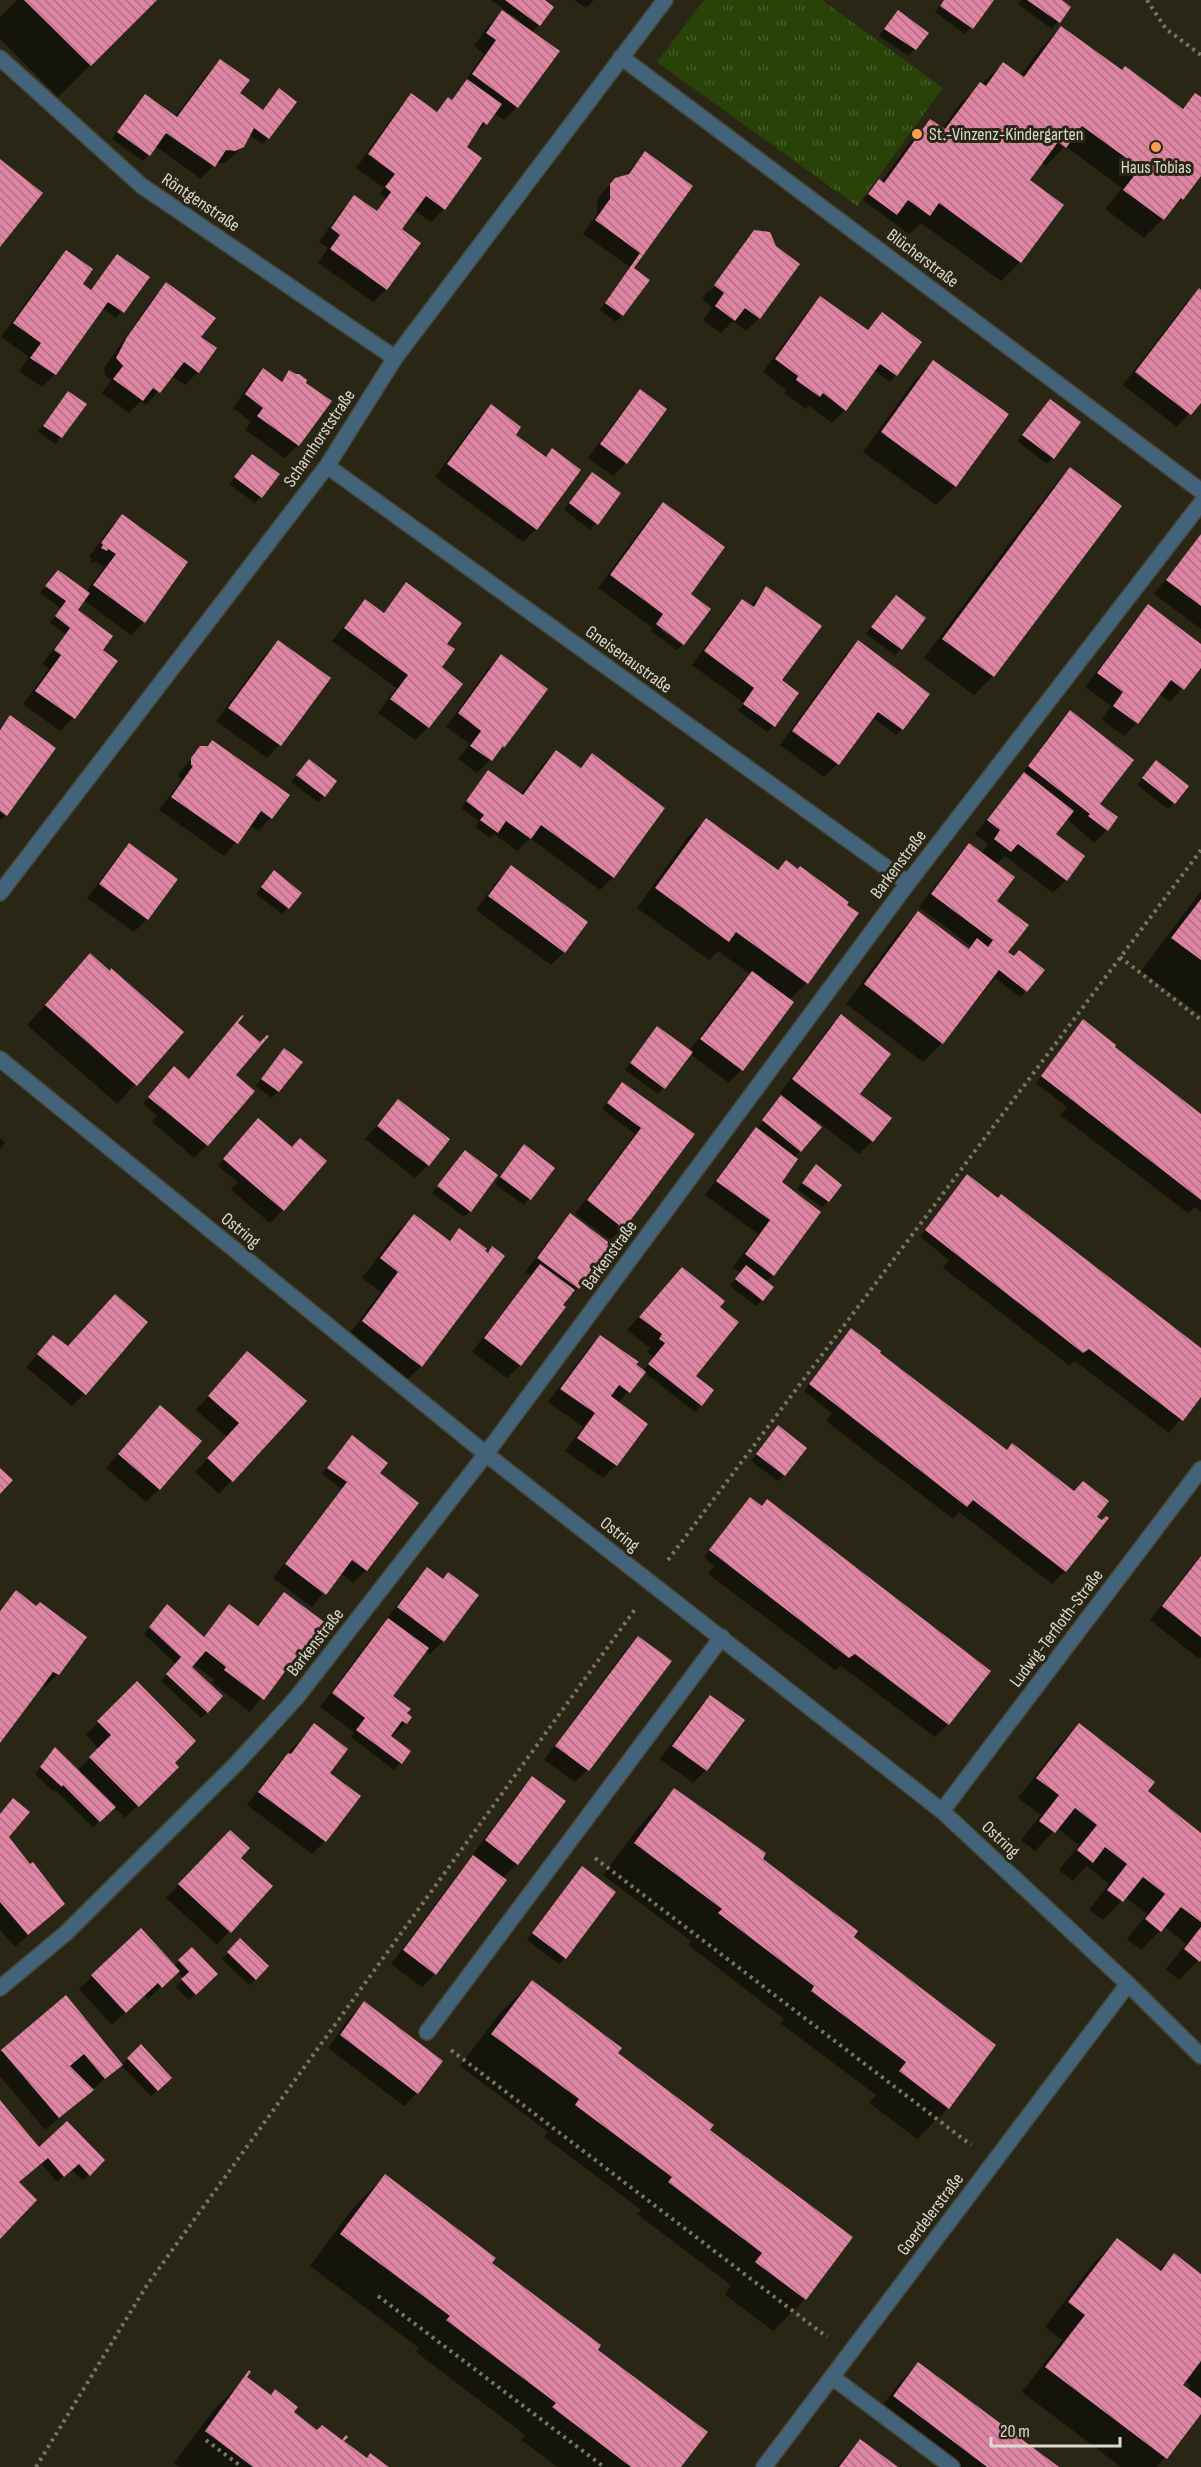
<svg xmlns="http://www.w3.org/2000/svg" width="1201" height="2467" viewBox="0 0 1201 2467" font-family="'Sofia Sans Condensed',sans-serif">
<defs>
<pattern id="grass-tufts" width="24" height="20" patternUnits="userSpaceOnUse" patternTransform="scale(1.5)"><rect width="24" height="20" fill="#284208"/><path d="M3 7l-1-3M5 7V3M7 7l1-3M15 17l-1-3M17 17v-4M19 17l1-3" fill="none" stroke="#475d2b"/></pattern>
<pattern id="building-back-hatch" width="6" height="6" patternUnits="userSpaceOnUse" patternTransform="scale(1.5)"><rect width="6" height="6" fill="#df84a3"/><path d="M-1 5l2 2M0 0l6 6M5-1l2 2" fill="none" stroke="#b07085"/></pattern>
</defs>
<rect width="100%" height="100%" fill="#292616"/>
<path fill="url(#grass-tufts)" d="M704,0H822L943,88L857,206L657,62Z"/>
<path fill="#0007" fill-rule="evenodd" d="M17,0H156L58,97L0,39V17Z
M491,0H542L539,25L531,33L517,107L504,120L494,113L479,130L476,128L465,147L444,209L431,222L414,210L400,230L386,289L373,302L318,263L328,248L319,242L342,210L355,197L376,212L386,199L380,194L384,188L356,168L399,108L412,95L436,113L448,99L451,101L484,54L474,46L489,25L502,12L519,24L520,21Z
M574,0H594L586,8Z
M944,0H992L965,34L935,12Z
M1021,0H1060L1069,7L1052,29L1018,4Z
M898,12L927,33L909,56L879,36Z
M1061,28L1121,72L1181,109L1195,95L1201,99V173L1182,199L1144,238L1105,209L1122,188L1065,146L1046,166L1041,163L1028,181L1062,205L1020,262L1001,281L921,223L909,234L863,200L873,187L879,181L881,182L912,140L931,121L942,129L961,103L1003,64L1020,76L1042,47Z
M220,61L238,94L262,111L279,90L268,138L262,144L248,134L239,150L225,163H216L201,179L155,146L143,161L112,139L132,109L145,96L175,117L207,74Z
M645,153L691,186L632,268L622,315L616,322L600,310L630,267L583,234L597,214L598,199L602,193L615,179L625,176Z
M754,232L759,318L746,331L733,321L721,333L703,320L712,307L702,299L741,244L708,291L710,292L746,243H743Z
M66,252L81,285L90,291L117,256L148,278L116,318L102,308L55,374L42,387L19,371L29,357L1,337L53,265Z
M167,284L199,337L214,349L198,372L185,385L172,376L146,405L141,401L129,413L102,393L111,380L105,375L104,368L154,297Z
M1199,290L1201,292V400L1177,427L1123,385L1186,303Z
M821,298L867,332L920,342L890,382L874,370L845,410L832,423L809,406L806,409L784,393L786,390L763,372L808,311Z
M933,362L1007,415L955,486L936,505L863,452L914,381Z
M263,370L280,382L290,372L330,402L298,445L285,458L245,430L251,422L233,408L250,383Z
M640,391L626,463L613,476L588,458L628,404Z
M62,399L61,437L55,444L38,432Z
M491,406L514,435L545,458L552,450L536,529L523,542L435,477L478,419Z
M1044,407L1053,458L1047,464L1017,441Z
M252,456L261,497L255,503L229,484Z
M1070,469L993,676L974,695L924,658L1008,545L1057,482Z
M586,480L619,494L590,530L564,510Z
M663,504L689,595L661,630L682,645L677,650L651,631L653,628L598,588L650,517Z
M122,516L144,622L131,635L83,600L76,610L100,650L115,661L73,718L60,731L23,704L49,669L42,664L65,634L50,623L61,608L40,593L52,578L86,592L104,567L95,561L93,563L90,561L92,559L89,557L109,529Z
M1201,535V629L1154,594Z
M407,584L444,644L428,727L415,740L378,713L396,688L332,641L365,601L382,614Z
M766,588L777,686L773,726L767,732L738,711L744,703L692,665L729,614L742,601L750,606Z
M896,597L901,649L895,655L866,634Z
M1149,606L1201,646V670L1199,668L1170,702L1159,694L1137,723L1124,736L1102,720L1111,706L1085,687L1136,619Z
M278,642L328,679L279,745L267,758L216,721L265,655Z
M858,642L902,729L896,735L872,717L837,764L824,777L780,745L845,655Z
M501,656L546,689L503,747L477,773L458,759L470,744L446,727L488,669Z
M1070,712L1107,830L1094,843L1066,818L1054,834L1066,880L1053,893L1005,856L996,865L994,902L1006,952L1026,991L1020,997L995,978L942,1043L923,1062L846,1004L899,932L918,913L968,950L971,946L919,907L956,858L969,845L981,854L988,844L975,834L1018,780L1057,725Z
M11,717L6,815L0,820V728Z
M200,748L271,818L258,831L250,825L224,856L159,810L182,779L179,778V773Z
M556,752L579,768L592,755L613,877L600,890L530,838L517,851L494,834L490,838L475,827L479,821L461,808L482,778L520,795L543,764Z
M1156,762L1174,803L1168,809L1137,785Z
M303,767L324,796L318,802L291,782Z
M706,819L776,871L786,862L845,905L807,983L789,1000L792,1003L741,1070L729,1083L690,1054L658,1094L625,1070L651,1034L657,1028L689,1051L739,985L750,974L718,951L709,960L637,908L687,838Z
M129,845L147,919L134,932L87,898L117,858Z
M511,867L586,923L564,952L551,965L476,910L498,880Z
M268,878L300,893L282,914L256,894Z
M1201,891V1015L1141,971Z
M90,956L182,1033L117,1104L27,1025Z
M841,1016L858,1094L872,1141L859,1154L815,1119L813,1122L820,1127L794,1158L779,1182L773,1275L765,1282L762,1300L756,1306L730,1286L740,1273L733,1267L758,1234L705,1195L743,1142L758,1128L783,1095L780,1093L828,1029Z
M236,1024L207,1145L194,1158L152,1122L157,1116L143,1104L168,1074L188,1080Z
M1077,1027L1201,1115V1212L1195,1207L1188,1213L1060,1115L1067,1107L1036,1083Z
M278,1056V1091L272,1098L256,1086Z
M616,1090L656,1109L623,1228L610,1240L575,1214L635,1134L602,1109Z
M398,1101L428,1165L415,1178L365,1139Z
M252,1126L283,1210L270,1223L231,1190L238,1182L218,1166Z
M0,1138L5,1142L0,1150Z
M465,1152L470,1211L464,1217L432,1193Z
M518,1152L553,1168L524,1205L495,1184Z
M816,1166L828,1201L822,1207L797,1189Z
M961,1182L1201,1350V1394L1169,1433L1075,1361L1069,1365L943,1268L949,1260L920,1237Z
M570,1215L610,1245L578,1288L561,1305L564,1307L520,1365L507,1378L472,1352L531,1276L525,1272L558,1228Z
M414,1216L448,1242L459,1230L421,1366L402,1385L344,1341L381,1292L362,1278L395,1234Z
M682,1269L718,1308L694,1376L712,1390L695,1412L644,1372L618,1403L646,1424L616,1465L603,1478L565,1451L583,1427L548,1402L588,1349L600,1337L643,1371L653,1357L647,1352L650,1348L627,1330Z
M845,1336L878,1353L1006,1451L1074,1492L1095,1517L1065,1571L1052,1584L959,1512L953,1519L826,1421L832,1413L804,1391Z
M53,1337L68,1347L85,1393L72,1406L26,1367Z
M247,1353L304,1401L219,1494L195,1472L227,1437L196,1410Z
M147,1420L159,1489L146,1502L106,1468Z
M772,1434L784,1475L778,1481L751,1461Z
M346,1443L377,1473L416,1503L366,1570L353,1583L340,1573L312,1607L273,1578L342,1489L322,1474Z
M750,1499L989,1671L948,1724L935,1737L841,1666L835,1670L708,1574L714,1566L704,1557Z
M1201,1558V1657L1199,1659L1150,1620L1188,1571Z
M427,1569L443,1641L430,1654L425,1651L391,1696L410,1718L391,1738L409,1751L394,1770L351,1737L354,1732L320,1707L375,1633L387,1622L385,1621L414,1582Z
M16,1592L58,1674L45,1687L41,1685L0,1740V1609Z
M284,1594L325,1625L298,1660L285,1673L283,1671L250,1712L212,1683L215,1680L193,1664L190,1667L221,1696L201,1718L161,1681L176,1664L144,1634L161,1612L202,1638L229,1606L256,1626Z
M638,1638L588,1770L575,1782L544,1760L625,1651Z
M137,1683L173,1763L177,1767L125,1818L114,1807L93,1827L56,1791L54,1792L35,1774L49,1755L77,1771L99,1749L86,1735Z
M710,1697L743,1720L706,1770L693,1783L660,1759L697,1710Z
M314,1725L328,1773L325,1841L312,1854L247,1805L275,1767Z
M1079,1725L1146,1791L1201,1835V1958L1179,1980L1166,1969L1186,1944L1164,1926L1141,1950L1127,1939L1147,1914L1125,1897L1103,1920L1089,1910L1109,1884L1087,1866L1073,1881L1059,1870L1079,1845L1057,1828L1035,1851L1021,1840L1041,1815L1018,1798L1060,1744Z
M532,1778L517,1864L502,1879L505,1880L435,1974L422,1987L391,1964L461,1870L475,1856L473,1854L520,1791Z
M675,1790L852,1937L948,2108L917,2139L869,2103L876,2095L780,2023L784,2019L688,1945L691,1941L603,1875L643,1822Z
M0,1815L8,1838L63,1904L15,1947L0,1930Z
M217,1845L239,1858L271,1886L217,1945L166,1898Z
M576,1874L565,1958L559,1964L527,1940Z
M141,1930L174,1966L192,1949L216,1974L189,2000L176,1987L184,1979L177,1972L148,1999L145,1995L112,2025L79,1989Z
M234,1946L267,1967L249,1985L222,1959Z
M532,1982L708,2130L851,2237L805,2299L773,2331L725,2295L731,2285L637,2214L641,2210L544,2137L548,2132L460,2066L500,2013Z
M66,1998L121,2065L45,2130L0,2076V2053Z
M364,2003L417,2093L404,2106L328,2048L351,2016Z
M141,2047L170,2078L151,2096L121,2065Z
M0,2102L39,2150L103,2160L83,2181L72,2170L57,2182L41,2163L18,2183L0,2236Z
M385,2176L596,2350L679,2467H558L521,2440L525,2435L416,2352L419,2348L310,2266L353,2208Z
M1117,2240L1158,2271L1174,2255L1201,2275V2411L1157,2467H1121L1022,2392L1062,2340L1045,2327L1093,2264ZM1184,2381L1191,2385L1187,2390L1181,2385Z
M918,2364L1056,2467H943L875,2416L899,2383Z
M245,2378L317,2431L366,2460L386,2467H180L174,2463L214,2410Z
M860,2441L896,2467H836Z"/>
<path fill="url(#building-back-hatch)" d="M24,0H157L91,66Z
M505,0H545L554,7L540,26Z
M944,0H994L973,29L940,6Z
M1027,0H1062L1071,7L1060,23Z
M502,10L560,51L518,108L472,74L496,40L486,33Z
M898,10L929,33L916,50L884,29Z
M1061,26L1122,70L1125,66L1183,109L1195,93L1201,97V176L1183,200L1181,198L1164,220L1123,190L1140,168L1082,126L1066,148L1058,142L1030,180L1064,205L1021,263L939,203L930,216L908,200L897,215L868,194L879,179L884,183L930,119L945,129L980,82L986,86L1003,62L1024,77Z
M220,59L250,80L240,93L263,110L279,88L297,102L269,139L254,128L244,147L235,151L226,150L215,167L166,133L150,156L117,132L145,94L177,117Z
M467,79L502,104L487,125L483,122L467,147L482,158L445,210L426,196L407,222L402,229L421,243L387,290L330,249L340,235L331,228L354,195L377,211L391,192L385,187L395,174L368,154L411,93L437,112L448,97L452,100Z
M645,151L693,186L634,268L650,280L623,316L605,303L640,253L595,220L610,199V184L615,178L629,174Z
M0,159L43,193L0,247Z
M754,230L770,232L776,246L800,264L760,319L745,308L735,321L715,306L724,293L714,285Z
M66,250L93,269L83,284L91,290L117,254L150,277L124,313L108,302L56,375L30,358L41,343L13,323Z
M166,282L216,318L201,337L217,348L199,373L184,362L160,393L153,388L143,401L113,379L123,366L116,358L127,337Z
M1199,288L1201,290V403L1191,415L1135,372Z
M820,296L868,330L882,312L922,342L897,376L880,364L846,411L823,393L820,397L796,380L798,376L775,359Z
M933,360L1009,414L956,487L881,432Z
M263,368L282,382L289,370L296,374H299L307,380L306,383L332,401L299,446L257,416L263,408L245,394Z
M640,389L667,409L627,464L600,444Z
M68,391L87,404L62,438L43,426Z
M1050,399L1081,422L1054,459L1022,435Z
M491,404L521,427L516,435L546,457L552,448L581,470L537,530L447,464Z
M252,454L280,474L262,498L234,477Z
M1070,467L1122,506L994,677L942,639Z
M592,472L621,493L598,525L569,503Z
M663,502L725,547L691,594L711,609L684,645L656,624L663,614L610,575Z
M122,514L188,562L145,623L93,585L116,554L108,549L107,551L101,548L103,545L101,543Z
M1201,534V606L1166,580Z
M58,570L90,593L78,610L113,636L103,650L118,661L75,719L35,691L61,655L54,650L70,628L55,616L66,601L45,586Z
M406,582L462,623L447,644L455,649L442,667L463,684L429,728L390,699L408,675L344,628L365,599L384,613Z
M766,586L822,626L782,680L799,693L775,727L743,704L754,688L704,651L742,599L754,607Z
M896,595L926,618L902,650L871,627Z
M1148,604L1201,644V668L1184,690L1171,680L1138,724L1113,706L1123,692L1097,673Z
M278,640L331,678L281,746L228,708Z
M858,640L930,694L903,730L878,712L839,765L792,731Z
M501,654L548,689L504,748L503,746L492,761L470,746L481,731L458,713Z
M1070,710L1134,760L1100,804L1118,817L1108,831L1088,816L1090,814L1028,766Z
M10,715L56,748L7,816L0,811V730Z
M212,740L290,795L272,819L261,811L238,844L171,797L193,766L191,765V758L200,746H208Z
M556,750L581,768L592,753L665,808L614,878L541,825L531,839L506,821L498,833L480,820L484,815L466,801L488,770L523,795Z
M309,759L337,781L325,797L296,775Z
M1156,760L1189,786L1175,804L1142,778Z
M1024,772L1074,811L1056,834L1085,856L1067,881L1018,844L1011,852L994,839L1000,830L987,820Z
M706,818L778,870L786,860L798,869L800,866L849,902L847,905L859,913L808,984L736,932L729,942L655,888Z
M129,843L178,879L148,920L99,884Z
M969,843L1015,877L997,901L1029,925L1008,952L1014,956L1019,950L1045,970L1027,992L999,970L943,1044L864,984L918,911L969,949L977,938L988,947L993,940L931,894Z
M511,865L588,922L565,953L488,896Z
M274,870L302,893L289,909L261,887Z
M1201,899V960L1171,938Z
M90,953L110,971L111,968L184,1032L137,1086L45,1005Z
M752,971L794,1002L743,1071L700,1039Z
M841,1014L891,1054L860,1094L892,1118L873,1142L792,1079Z
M242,1015L244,1016L238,1023L260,1042L267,1035L269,1036L236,1075L255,1091L208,1146L148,1097L174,1066L189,1079Z
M1083,1019L1116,1045L1115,1047L1201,1114V1200L1041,1076Z
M657,1026L693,1052L665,1089L630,1063Z
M284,1048L303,1062L279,1092L261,1079Z
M622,1082L695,1134L624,1229L587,1200L641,1128L607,1103Z
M781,1095L822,1127L801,1152L762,1120Z
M398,1099L450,1139L429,1166L377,1126Z
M258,1118L292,1147L300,1138L327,1161L284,1211L223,1159Z
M756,1127L798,1159L782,1182L821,1212L774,1276L745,1254L770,1220L716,1181Z
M524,1144L555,1168L531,1200L500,1177Z
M465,1150L498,1175L471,1212L437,1186Z
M816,1164L842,1185L829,1202L802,1183Z
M967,1174L998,1198L1001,1194L1201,1348V1397L1183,1421L1089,1349L1083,1353L925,1230Z
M570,1213L612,1245L579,1289L537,1258Z
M414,1214L450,1241L459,1228L487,1249L485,1250L488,1253L492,1246L505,1256L422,1367L362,1321L398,1272L380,1258Z
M540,1264L575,1290L563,1305L566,1307L521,1366L484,1338Z
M746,1265L774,1287L763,1301L735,1279Z
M682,1267L725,1301L720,1307L739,1322L696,1376L714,1390L702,1406L648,1364L665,1343L659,1339L662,1334L639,1317Z
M115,1294L148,1322L86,1395L37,1354L53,1335L68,1346Z
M851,1328L881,1351L880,1353L1007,1450L1012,1443L1074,1491L1083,1481L1109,1501L1097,1517L1102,1520L1106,1516L1109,1518L1066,1572L973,1500L967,1507L809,1384Z
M600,1335L639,1362L636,1364L646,1372L630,1393L619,1385L611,1396L648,1424L617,1466L577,1438L595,1413L560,1389Z
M247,1351L307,1401L233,1482L207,1458L239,1423L208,1396Z
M160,1405L202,1441L160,1490L118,1454Z
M778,1425L807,1448L785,1476L756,1454Z
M352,1435L388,1463L380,1473L419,1503L367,1571L352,1560L326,1595L285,1564L347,1482L327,1468Z
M0,1468L13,1480L0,1494Z
M750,1497L762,1506L767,1499L991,1671L949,1725L855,1654L849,1658L709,1550Z
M1201,1556V1637L1162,1606Z
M427,1567L443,1579L448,1572L479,1595L444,1642L397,1607Z
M16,1590L36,1606L40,1602L87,1637L59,1675L53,1672L0,1743V1611Z
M284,1592L327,1624L300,1661L295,1658L264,1700L224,1670L226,1667L206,1651L192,1667L223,1696L208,1713L166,1674L181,1657L149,1627L167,1604L204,1637L229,1604L258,1626Z
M388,1618L429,1648L393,1696L411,1709L407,1713L412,1717L407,1724L402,1721L391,1736L411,1751L402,1764L356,1730L365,1718L332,1693Z
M638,1636L672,1661L589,1771L555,1746Z
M137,1681L196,1741L175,1763L179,1767L139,1807L89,1757L111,1735L97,1721Z
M710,1695L745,1720L707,1771L672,1746Z
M314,1723L348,1749L330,1773L361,1796L326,1842L258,1792L288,1753L291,1754Z
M1079,1723L1155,1782L1148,1791L1201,1833V1922L1181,1907L1161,1932L1145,1919L1165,1894L1143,1877L1123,1902L1107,1890L1127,1864L1105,1847L1093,1863L1077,1850L1097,1825L1075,1808L1055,1833L1039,1821L1059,1795L1036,1778Z
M55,1747L116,1807L100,1822L63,1785L62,1787L40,1767Z
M532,1776L566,1801L518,1865L485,1840Z
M674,1788L766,1853L763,1859L858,1931L854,1937L996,2045L949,2109L899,2071L906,2062L811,1991L814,1986L718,1913L722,1909L634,1843Z
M13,1798L30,1812L9,1837L30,1864L33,1862L65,1904L28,1935L0,1902V1814Z
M230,1830L250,1848L241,1858L273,1886L231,1933L178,1884Z
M473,1855L507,1880L436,1975L403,1950Z
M582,1866L616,1892L566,1959L532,1933Z
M1201,1927V1960L1200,1962L1184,1949Z
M141,1928L180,1971L162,1988L158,1983L126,2013L91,1975Z
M240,1938L269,1966L256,1980L227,1952Z
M192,1947L218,1974L196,1995L181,1979L189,1972L178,1960Z
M532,1980L622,2048L618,2053L714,2125L710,2130L853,2237L806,2300L755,2262L762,2253L668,2182L672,2177L575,2105L579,2099L491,2034Z
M66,1995L123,2065L105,2079L84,2054L70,2066L94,2090L59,2118L1,2050Z
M364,2001L443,2061L418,2094L340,2035Z
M141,2044L172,2078L158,2091L127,2058Z
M0,2100L39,2147L67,2121L105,2160L90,2176L79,2164L64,2177L48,2158L19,2182L37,2200L0,2239Z
M385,2174L496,2258L492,2263L601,2345L598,2350L708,2432L681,2467H631L552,2407L556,2403L446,2320L450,2316L340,2234Z
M1117,2238L1161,2271L1174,2253L1201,2274V2361L1183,2385L1201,2398V2414L1167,2459L1045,2367L1085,2315L1068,2302Z
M918,2362L1059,2467H987L893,2396Z
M249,2370L251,2372L247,2377L271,2395L275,2389L298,2407L294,2412L317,2430L322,2425L342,2440L346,2435L348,2437L344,2441L367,2458L370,2453L389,2467H253L205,2431Z
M860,2439L898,2467H839Z"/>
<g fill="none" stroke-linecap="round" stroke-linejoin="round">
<g stroke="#464334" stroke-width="18">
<path id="minor" d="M621,57L1201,491
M0,58L142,186L395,358
M327,466L908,883
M0,893L327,466L395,358L665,0
M0,1059L486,1454L942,1811L1128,1984L1201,2056
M942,1811L1201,1469
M0,1988L66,1933L237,1763L297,1697L486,1454L908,883L1201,503
M427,2032L722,1637
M832,2377L952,2467
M764,2467L1128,1984"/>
</g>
<path stroke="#777467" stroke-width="4" stroke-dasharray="3 4.5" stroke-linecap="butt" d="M1147,0L1166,29L1201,55
M1120,957L1201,1020
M668,1560L1201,850
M595,1858L971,2145
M451,2050L827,2337
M378,2296L604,2467
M206,2440L242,2467
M36,2467L147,2285L636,1608"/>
<use href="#minor" stroke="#43637a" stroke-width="15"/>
</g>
<g fill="#fb9e51" stroke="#292616" stroke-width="2">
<circle cx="917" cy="134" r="6"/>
<circle cx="1156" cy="147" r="6"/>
</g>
<g text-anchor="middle" stroke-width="6" stroke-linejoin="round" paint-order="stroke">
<g font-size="18" fill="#dddbd1" stroke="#292616" text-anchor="start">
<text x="929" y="140">St.-Vinzenz-Kindergarten</text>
<text x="1156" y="173" text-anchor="middle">Haus Tobias</text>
</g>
<g font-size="18" fill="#dddbd1" stroke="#292616">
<text transform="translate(201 202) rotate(34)" y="6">Röntgenstraße</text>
<text transform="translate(923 258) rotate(37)" y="6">Blücherstraße</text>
<text transform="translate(319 438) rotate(-56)" y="6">Scharnhorststraße</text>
<text transform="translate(629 659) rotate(36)" y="6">Gneisenaustraße</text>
<text transform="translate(898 864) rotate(-53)" y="6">Barkenstraße</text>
<text transform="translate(241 1230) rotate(39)" y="6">Ostring</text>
<text transform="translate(609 1255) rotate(-54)" y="6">Barkenstraße</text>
<text transform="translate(620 1534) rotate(38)" y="6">Ostring</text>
<text transform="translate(1056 1628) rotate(-53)" y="6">Ludwig-Terfloth-Straße</text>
<text transform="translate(315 1642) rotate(-52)" y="6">Barkenstraße</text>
<text transform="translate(1001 1839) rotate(43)" y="6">Ostring</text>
<text transform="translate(930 2214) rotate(-53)" y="6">Goerdelerstraße</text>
</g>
</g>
<path d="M991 2437v9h129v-9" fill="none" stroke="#dddbd1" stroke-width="3"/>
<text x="1000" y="2437" font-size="18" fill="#dddbd1" stroke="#292616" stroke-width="4.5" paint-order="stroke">20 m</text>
</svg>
